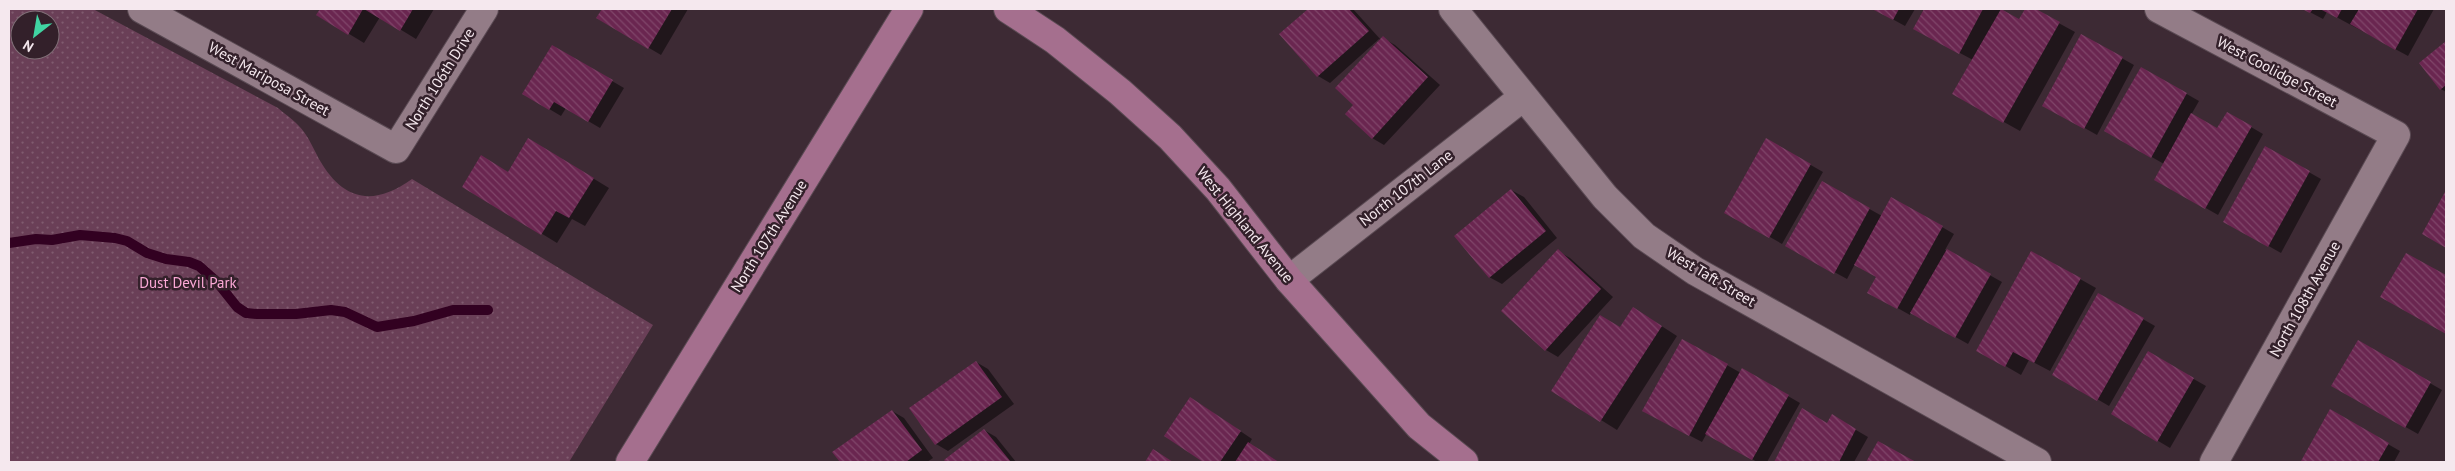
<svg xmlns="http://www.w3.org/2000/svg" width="2455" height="471" viewBox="0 0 2455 471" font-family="'PT Sans',sans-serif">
<defs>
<pattern id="grass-dots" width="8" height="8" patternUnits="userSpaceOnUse" patternTransform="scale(1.25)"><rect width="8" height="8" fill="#6a3f57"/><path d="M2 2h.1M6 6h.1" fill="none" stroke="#805b6f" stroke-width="1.8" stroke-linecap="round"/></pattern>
<pattern id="building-back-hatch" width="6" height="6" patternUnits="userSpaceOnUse" patternTransform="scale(1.25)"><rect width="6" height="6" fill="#6a2650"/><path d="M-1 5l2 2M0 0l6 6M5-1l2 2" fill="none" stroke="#80466a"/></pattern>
</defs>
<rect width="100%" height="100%" fill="#3d2a34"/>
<path fill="url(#grass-dots)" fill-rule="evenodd" d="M9,9H93L278,108C286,115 298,123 304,132C310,140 314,150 319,159C343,201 373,207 412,179L653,325L569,462H9ZM20,20H50V50H20Z"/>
<path fill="#0007" d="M322,9H434L416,39L380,17L364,43L318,15Z
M603,9H688L661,55L598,18Z
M1310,9H1353L1381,40L1383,38L1395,45L1440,85L1384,145L1372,138L1355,105L1381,41L1379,39L1330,83L1318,76L1281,34Z
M1874,9H1915L1905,26Z
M1926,9H1999L2020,21L2026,9H2033L2075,32L2020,131L1954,94L1973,60L1915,29Z
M2304,9H2434L2408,56L2327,12L2323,19Z
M2082,36L2134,65L2097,135L2044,105Z
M2446,43V92L2441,89L2420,64Z
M552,46L624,88L600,128L566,108L561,116L524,94Z
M2141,68L2199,101L2191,115L2218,130L2227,113L2263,134L2218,215L2155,179L2164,164L2106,131Z
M1767,140L1823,172L1782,244L1726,212Z
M2266,148L2321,179L2281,253L2224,221Z
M545,149L609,188L585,226L572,219L557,243L464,186L508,173Z
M1823,183L1882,216L1942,227L1954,234L1945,250L2002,282L1968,344L1911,312L1910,315L1869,292L1877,277L1855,264L1847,279L1787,246Z
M1511,190L1524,197L1557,238L1502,284L1489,277Z
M2446,193V246L2423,233Z
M1558,251L1570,258L1613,297L1558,357L1546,350Z
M2032,252L2096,288L2050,371L2029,360L2021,375L1978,350Z
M2406,254L2446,277V333L2382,297Z
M2099,294L2155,326L2109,406L2054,374Z
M1649,318L1677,336L1617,430L1553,390L1621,328Z
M1682,340L1741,373L1743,370L1800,403L1767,462H1757L1707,433L1702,442L1656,418Z
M2358,342L2442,390L2418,434L2333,386Z
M2148,353L2206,386L2170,448L2113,414Z
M976,362L988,369L1014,404L948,451L936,444Z
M1203,406L1252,439L1249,444L1279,462H1206L1166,436Z
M1803,410L1828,425L1832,416L1868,437L1854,462H1775Z
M892,411L904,418L933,458L927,462H841L834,453Z
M2330,411L2400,451L2394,462L2302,461Z
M984,430L996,437L1016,462H948L946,460Z"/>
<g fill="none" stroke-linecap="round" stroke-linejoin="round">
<path stroke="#320121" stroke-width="10" d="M9,243L36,239L52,240L80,235L115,238L127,241L147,253L166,259L189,262L199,266L217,282L237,307L246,313L257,314H296L331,310L345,312L377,327L414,321L453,310H488"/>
</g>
<path fill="url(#building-back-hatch)" d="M320,9H363L348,35L316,15Z
M364,9H413L400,31Z
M602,9H672L648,49L596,18Z
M1308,9H1349L1369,31L1317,77L1279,34Z
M1872,9H1899L1893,20Z
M1924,9H1983L1959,54L1913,29Z
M2001,9L2019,19L2025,9H2036L2060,22L2003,123L1952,94Z
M2302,9H2313L2310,13Z
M2320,9H2342L2337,18Z
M2359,9H2418L2395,50L2350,24Z
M2081,34L2123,57L2084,129L2042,106Z
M1383,36L1428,77L1372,139L1345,114L1353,105L1335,88Z
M2446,41V85L2440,90L2419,63Z
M552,45L613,80L588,122L554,102L549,110L522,94Z
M2141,67L2187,93L2151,158L2104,131Z
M2227,112L2252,126L2205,209L2154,180L2191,113L2217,128Z
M528,138L594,178L569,218L556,211L541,235L462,187L481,155L508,172Z
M1766,138L1811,164L1769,238L1724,213Z
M2265,146L2310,171L2268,247L2223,222Z
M1822,181L1870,208L1834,274L1785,246Z
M1511,189L1546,231L1489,278L1454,236Z
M2446,190V248L2422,234Z
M1891,197L1943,226L1897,309L1867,293L1876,277L1854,265Z
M1558,249L1601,289L1545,351L1501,311Z
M1947,249L1991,274L1955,338L1910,313Z
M2031,251L2081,278L2034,363L2013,352L2005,367L1976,351Z
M2406,253L2446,275V334L2380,297Z
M2098,293L2144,318L2097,401L2052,375Z
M1633,307L1662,326L1600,422L1551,391L1600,315L1620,327Z
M1682,339L1728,364L1689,436L1642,411Z
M2358,340L2431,382L2405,428L2331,386Z
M2148,351L2194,378L2157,442L2111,414Z
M976,361L1002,397L935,445L909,408Z
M1742,368L1789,395L1752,460L1705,434Z
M1190,397L1241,431L1220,462H1203L1164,436Z
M1802,408L1827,423L1832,414L1856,429L1839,462H1774Z
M2330,409L2389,443L2378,462L2301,461Z
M892,410L922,450L906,462H840L832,452Z
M984,429L1011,462H946L944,460Z
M1878,441L1916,462H1866Z
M1248,442L1279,462H1235Z
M1153,449L1173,462H1145Z"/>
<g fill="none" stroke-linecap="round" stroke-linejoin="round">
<g stroke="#5a4a53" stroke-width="30">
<path id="street" d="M142,9L396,149L484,9
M1453,9L1605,197L1644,236L1695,271L2037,462
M2159,9L2396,135L2214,462
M1289,280L1523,97"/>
</g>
<g stroke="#5a4a53" stroke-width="30">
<path id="secondary" d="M1008,9L1055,40L1120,92L1170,137L1218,189L1289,280L1419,426L1464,462
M630,462L909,9"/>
</g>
<use href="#street" stroke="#937c87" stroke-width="28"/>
<use href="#secondary" stroke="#a56f8e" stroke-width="28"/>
</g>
<g text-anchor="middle" stroke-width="5" stroke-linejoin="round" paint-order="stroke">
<g font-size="15" fill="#f5e8ee" stroke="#33202a">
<text transform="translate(2277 72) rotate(28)" y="5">West Coolidge Street</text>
<text transform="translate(269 79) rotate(29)" y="5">West Mariposa Street</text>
<text transform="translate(440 79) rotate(-58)" y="5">North 106th Drive</text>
<text transform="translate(1406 188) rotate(-38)" y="5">North 107th Lane</text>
<text transform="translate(1245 225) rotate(51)" y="5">West Highland Avenue</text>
<text transform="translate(769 236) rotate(-58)" y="5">North 107th Avenue</text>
<text transform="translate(1711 277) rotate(31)" y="5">West Taft Street</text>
<text transform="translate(2305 299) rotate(-61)" y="5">North 108th Avenue</text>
</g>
<g font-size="15" fill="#fca9d7" stroke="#33202a">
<text x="188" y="288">Dust Devil Park</text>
</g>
</g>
<rect width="2455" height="471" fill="none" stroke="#f5e8ee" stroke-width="20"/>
<g transform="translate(35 35) rotate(211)"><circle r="24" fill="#33202a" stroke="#817078"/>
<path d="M0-4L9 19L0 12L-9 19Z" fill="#40d4a2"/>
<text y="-8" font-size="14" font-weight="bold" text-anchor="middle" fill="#f5e8ee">N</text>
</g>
</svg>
